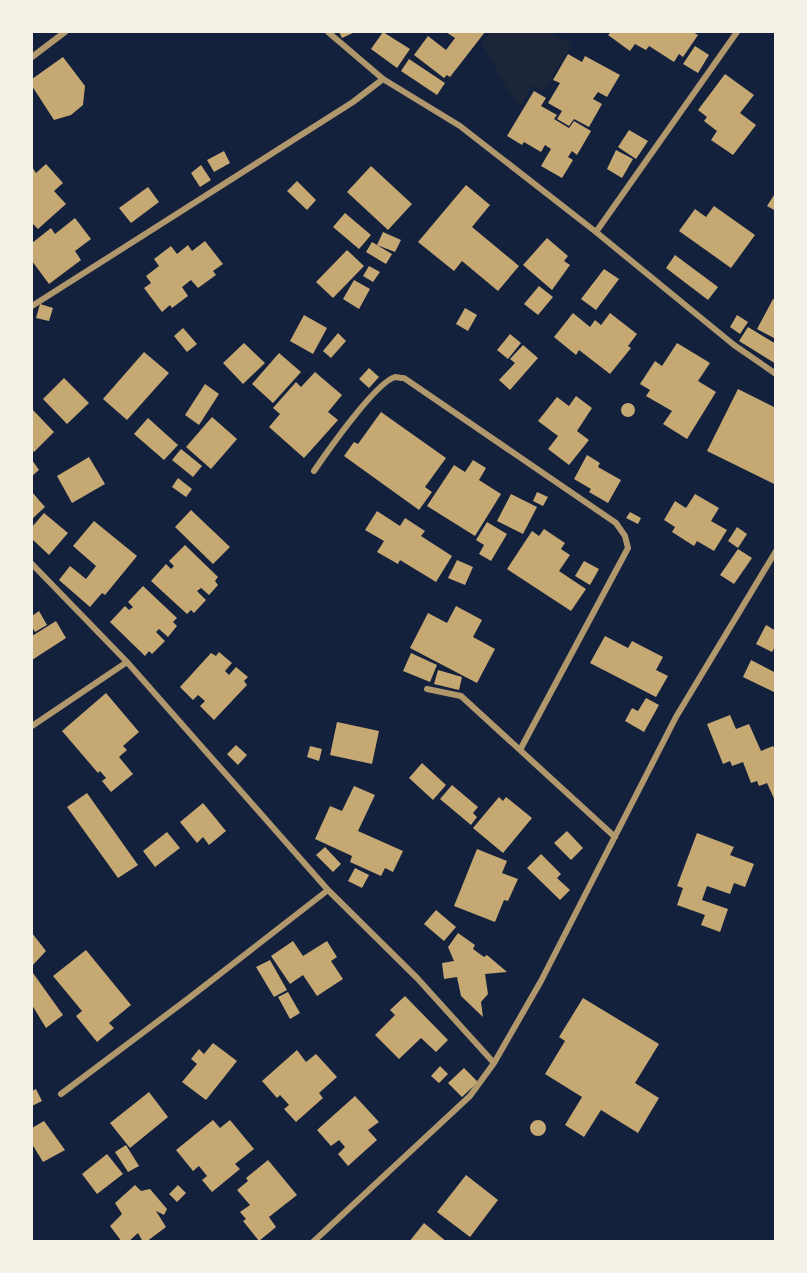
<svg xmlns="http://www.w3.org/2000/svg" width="807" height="1273" viewBox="0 0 807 1273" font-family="'IBM Plex Serif',serif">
<rect width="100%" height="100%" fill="#14213d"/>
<path fill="#1d2539" d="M491,32H550L572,44L543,91L532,85L519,108L481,43Z"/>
<path fill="#c6a872" d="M339,32H355L342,38Z
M383,32L410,49L397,68L371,49Z
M446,32H485L450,77L447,75L444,78L414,55L428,36L446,50L455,38Z
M611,32H693L698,35L683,57L679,54L674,62L649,46L646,50L635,44L630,51L608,35Z
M695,46L709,55L698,73L683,64Z
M568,54L582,62L585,56L620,75L607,97L598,92L593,99L602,104L589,127L574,119L569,126L557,119L562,111L548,103L560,83L553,80Z
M63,57L85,86L83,105L71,115L54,120L32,86V79Z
M409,59L445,83L437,95L401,71Z
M725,74L754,95L740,113L756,125L733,155L711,140L717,131L704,121L707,117L698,110Z
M534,91L546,98L541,106L557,115L554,119L569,128L574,121L591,131L577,155L572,151L568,157L573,160L562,178L541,166L551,149L545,145L541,152L524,142L522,145L507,136Z
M629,130L648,141L636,159L618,147Z
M616,150L633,159L622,178L607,169Z
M224,151L230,163L214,172L207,160Z
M46,164L63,183L54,191L66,204L38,229L33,224L32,226V167L36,173Z
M201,165L211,180L200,187L191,173Z
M371,166L412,204L388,230L347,192Z
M297,181L316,200L307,210L287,191Z
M466,185L490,205L472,227L519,266L498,291L462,261L454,271L418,242Z
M148,187L159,202L131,223L119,208Z
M776,192V211L767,206Z
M714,206L755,235L731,268L679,231L695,209L706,217Z
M345,213L371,235L359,249L333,227Z
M75,218L91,239L75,251L81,260L49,284L32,261V243L51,228L55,234Z
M383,232L401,240L395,252L377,245Z
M547,238L568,256L564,261L570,265L552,290L523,265Z
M205,241L223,264L213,271L216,275L198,288L191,280L182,287L188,296L172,308L170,305L162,312L144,288L151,283L146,276L159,266L154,259L171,246L177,254L188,245L192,251Z
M372,242L392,254L386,264L366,252Z
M347,250L364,266L333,298L316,282Z
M675,255L718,287L708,300L666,268Z
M369,266L380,272L373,282L363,276Z
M604,269L619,279L596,310L581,299Z
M354,280L370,289L359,309L343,299Z
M539,286L553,297L538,315L524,304Z
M773,299L776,300V339L757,329Z
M40,304L53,308L49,321L36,318Z
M465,308L477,315L468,331L456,324Z
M573,313L590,327L595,320L601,325L610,313L637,334L628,346L631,348L610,374L579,350L576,355L554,337Z
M304,315L327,328L313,354L290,341Z
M737,315L748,322L740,334L730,327Z
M748,327L776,344V364L739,341Z
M183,328L197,344L187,352L174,336Z
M338,333L346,341L331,358L323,351Z
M510,334L521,343L508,359L497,350Z
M244,343L265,363L243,384L223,363Z
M677,343L710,363L698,381L716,392L687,439L663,424L672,411L646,396L650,390L640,384L655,361L662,366Z
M523,345L538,358L510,390L499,380L515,363L510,359Z
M144,352L169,373L127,420L103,399Z
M279,353L301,372L273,403L252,384Z
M369,368L379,377L369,388L359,379Z
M315,372L342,395L328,412L338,420L304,458L269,427L280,414L273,408L296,382L301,387Z
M64,378L89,403L67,424L43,399Z
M205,384L219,394L199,425L185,415Z
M738,389L776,408V485L707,451Z
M576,396L592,408L577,431L589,440L569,465L548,449L558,436L538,421L557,397L569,406Z
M621 410a7 7 0 1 1 14 0a7 7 0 1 1-14 0Z
M32,409L54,432L34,452L32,450Z
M381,412L446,458L425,487L432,492L419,510L344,456L354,442L358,444Z
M212,417L237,439L211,469L186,447Z
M148,418L178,445L164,460L134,434Z
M181,449L202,466L193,477L172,460Z
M587,455L600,463L598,467L621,480L608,503L589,492L591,489L574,479Z
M89,457L105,484L72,503L57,476Z
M32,460L39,470L32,476Z
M473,460L486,468L479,480L501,494L475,536L427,506L454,465L465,472Z
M178,478L192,489L186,497L172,487Z
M32,492L45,507L32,519Z
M537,492L548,497L543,506L533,501Z
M511,494L537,507L523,534L497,521Z
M695,494L719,508L711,521L727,530L714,551L697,541L694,546L672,532L675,527L664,520L675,501L686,508Z
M191,510L230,547L213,564L175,527Z
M377,511L400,526L405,518L425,531L421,536L452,556L436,582L400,560L398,564L377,552L384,541L365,530Z
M630,512L641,518L638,524L626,518Z
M44,513L68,533L49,555L32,539V527Z
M94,521L137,556L105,595L102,593L90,607L59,580L70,566L86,579L96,566L73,546Z
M487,522L507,534L491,561L479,554L484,545L476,540Z
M737,527L747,534L738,548L728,541Z
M544,529L565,543L561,549L570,555L559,571L586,589L571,611L507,569L532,531L539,536Z
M185,545L218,577L215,581L218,585L209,595L201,588L197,591L206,600L194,613L191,610L187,614L151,581L166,564L171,569L174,566L169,561Z
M738,549L752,558L734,584L720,575Z
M457,560L473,567L465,585L448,578Z
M584,561L599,569L590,585L575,576Z
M143,586L177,618L173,622L177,626L168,637L159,629L156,632L165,641L152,654L149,651L145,656L110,622L125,606L129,610L133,607L128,602Z
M456,606L482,620L473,637L495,649L477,683L410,648L428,613L447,623Z
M39,611L47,625L35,632L32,627V616Z
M56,621L66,638L32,660V636Z
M766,625L776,631V645L772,652L756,644Z
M605,636L628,648L632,641L663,657L656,670L668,676L656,697L590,663Z
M219,652L232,663L225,671L229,675L236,667L248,677L244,681L247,685L214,720L200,706L205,701L198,695L193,700L180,687L211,653L216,656Z
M411,653L437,665L430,682L403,671Z
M751,660L776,673V693L743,677Z
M438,670L462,677L459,690L434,684Z
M106,693L139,732L123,746L127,750L119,757L133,774L111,792L102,781L106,778L100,771L98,773L62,731Z
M646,698L659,705L644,732L625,721L632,708L638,711Z
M730,715L736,729L749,724L761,751L773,746L776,752V803L767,783L759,786L757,781L751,783L743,762L732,766L730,761L723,764L707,724Z
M337,722L379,731L372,764L330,755Z
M236,745L247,755L238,765L227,754Z
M310,746L322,749L319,761L307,757Z
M422,763L446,785L433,800L409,778Z
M452,785L478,807L473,813L477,817L471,825L440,799Z
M354,786L375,795L358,831L403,851L393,872L385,868L381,876L350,862L352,856L315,839L330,806L342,811Z
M87,793L138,865L118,878L67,807Z
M499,797L503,801L506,797L532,818L503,853L473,828Z
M203,803L226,831L209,845L203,837L197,843L180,822Z
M567,831L583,848L571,860L554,843Z
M167,832L180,848L155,867L143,851Z
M697,833L734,847L730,855L754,864L745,887L734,883L730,894L707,886L702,900L728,909L720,932L701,925L705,915L677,905L683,888L677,886Z
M325,847L341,864L333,872L316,855Z
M477,849L507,861L502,873L518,879L508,901L504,900L495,922L454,906Z
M541,854L561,874L557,878L570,890L560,900L527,868Z
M355,868L369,875L362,888L348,881Z
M436,910L456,927L444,941L424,924Z
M32,933L46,951L32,966Z
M458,933L475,945L473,949L484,957L487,955L507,972L485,974L488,994L481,1002L483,1017L461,996L457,977L444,979L442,963L454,961L448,947Z
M293,941L303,956L327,941L337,957L331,961L343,979L317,996L303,975L290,984L271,956Z
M86,950L131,1005L109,1023L114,1028L97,1042L76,1016L82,1011L53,976Z
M270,960L287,990L274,997L256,967Z
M33,973L63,1015L46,1028L32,1005Z
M288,992L300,1013L290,1019L278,997Z
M405,996L448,1040L436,1052L421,1038L399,1059L375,1035L395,1015L390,1010Z
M583,998L659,1044L635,1083L659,1098L638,1133L601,1110L584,1137L565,1125L582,1097L545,1074L565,1041L559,1037Z
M213,1043L237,1061L206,1100L182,1082L197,1064L191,1059L199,1049L204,1054Z
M297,1050L306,1062L316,1054L337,1077L319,1093L323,1098L296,1122L284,1109L289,1105L280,1095L277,1098L262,1081Z
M440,1066L448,1074L439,1083L431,1076Z
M464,1068L478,1082L462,1097L448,1083Z
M36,1089L42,1101L32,1106V1091Z
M149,1092L168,1117L130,1148L110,1123Z
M355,1096L379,1122L368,1130L377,1140L348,1166L338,1154L345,1147L339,1140L331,1146L317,1130Z
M530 1128a8 8 0 1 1 16 0a8 8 0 1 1-16 0Z
M213,1120L220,1128L230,1120L254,1149L235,1164L240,1169L212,1192L202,1180L207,1176L199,1166L193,1171L176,1150Z
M44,1121L65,1150L43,1162L32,1144V1128Z
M126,1145L139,1166L128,1172L115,1152Z
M107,1154L123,1174L97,1194L82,1174Z
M268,1160L297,1195L269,1217L276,1227L259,1241L243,1221L246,1219L240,1212L250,1205L237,1190L248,1181L246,1178Z
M466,1175L498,1200L470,1237L437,1212Z
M135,1185L141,1191L150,1189L167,1209L164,1215L156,1211L166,1227L146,1242H143L138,1233L128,1242H122L110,1226L122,1214L115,1203Z
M178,1185L186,1193L177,1202L169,1194Z
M424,1223L447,1242H409Z"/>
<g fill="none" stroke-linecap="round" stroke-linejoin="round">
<path stroke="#b1986c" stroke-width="6" d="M328,32L383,79L460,126L596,232L734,345L776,374
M32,57L65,32
M596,232L737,32
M32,306L353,102L383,79
M314,471C327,452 375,383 395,377C397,377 401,378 404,378L616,523L625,536L628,548L520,750
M32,564L127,662L328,890L417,978L494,1063
M427,689L461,696L615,837
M32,726L127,662
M61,1094L189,998L328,890
M313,1242L470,1096L494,1063L541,981L676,717L776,551"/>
</g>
<rect width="807" height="1273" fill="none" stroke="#f6f1e7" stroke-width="66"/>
</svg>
